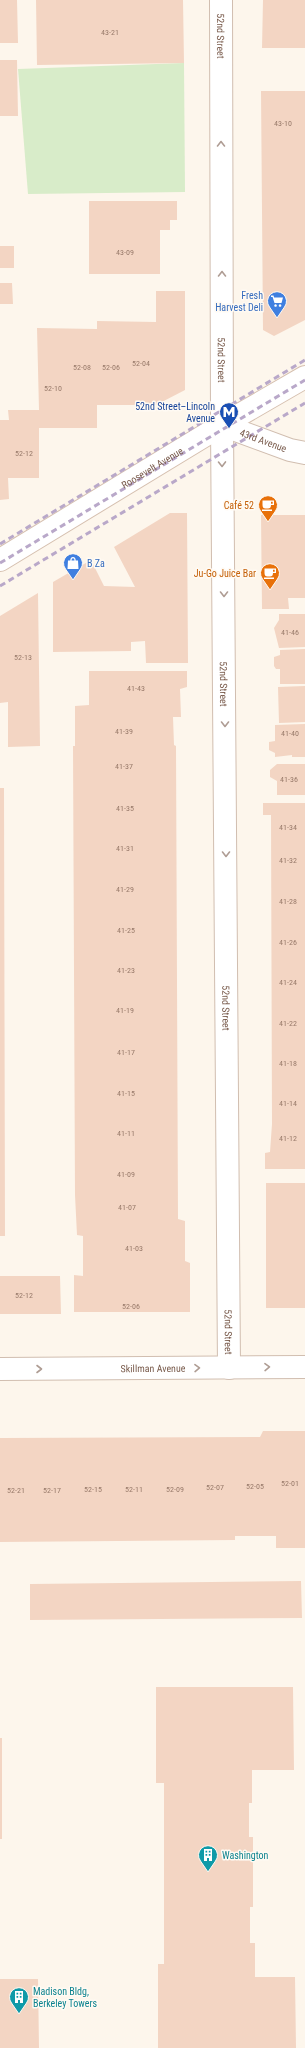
<svg xmlns="http://www.w3.org/2000/svg" width="305" height="2048" viewBox="0 0 305 2048" font-family="'Roboto Condensed',sans-serif">
<rect width="100%" height="100%" fill="#fdf6ec"/>
<path fill="#d8ecc9" d="M184,63L185,192L28,194L18,69Z"/>
<path fill="#f3d5c3" d="M0,0H17L18,43H0Z
M36,0H183L184,63L37,65Z
M263,0H305V48H262Z
M0,60H17L18,116H0Z
M261,91H305V320L274,336L263,330Z
M89,201H177V220H170V230H160V274H89Z
M0,246H14V268H0Z
M0,283H12L13,304H0Z
M156,291H185V390L156,405H97V428H39V478H8L9,499L0,500V420H9L8,410H39L37,328L97,329V321L156,322Z
M170,513H187L188,663H146L145,641L131,642V651L53,652V582L91,560L104,586L135,587L114,547Z
M261,515H305V598H288L289,609H262Z
M38,593L40,746L8,747V702L0,703V616Z
M279,614H305V647L279,648L274,628L279,620Z
M305,649V684H280V669H276L274,666V657L280,655V650Z
M89,671H187V687L180,689L181,717H173L174,745L176,746L178,1219L185,1221V1261L190,1263V1312H74V1275L83,1276V1236L77,1235L75,1195L73,746H75V706L89,705Z
M305,686V722L279,723L278,687Z
M305,724V757H292V755L275,757V753L269,750V742L275,741V725Z
M277,764H305V795H277V781L270,777V770Z
M0,788H4L5,1236H0Z
M263,803H305V1169H265V1153L270,1152L272,1124L271,815H263Z
M266,1183H305V1308H266Z
M0,1276H60L61,1314H0Z
M263,1431H305V1548H276V1536H235V1540L0,1542V1438L260,1437Z
M301,1581L302,1618L30,1620V1584Z
M156,1687H293L294,1770H252V1803H249V1837H253V1907H250V1943H255V1977H295L296,2048H158V1964H164V1783H156Z
M0,1738H2V1839H0Z
M0,1979H38L39,2048H0Z"/>
<g fill="none" stroke-linecap="round" stroke-linejoin="round">
<g stroke="#d1beb0" stroke-width="24">
<g id="minor">
<path id="s1" d="M221,0L222,425L229,1368"/>
<path id="s2" d="M222,425L290,450L305,453"/>
<path id="s3" d="M0,1369L305,1367"/>
</g>
</g>
<g stroke="#d6c0b0" stroke-width="24">
<g id="secondary">
<path id="s4" d="M0,560L222,425L305,377"/>
</g>
</g>
<use href="#minor" stroke="#fff" stroke-width="22"/>
<use href="#secondary" stroke="#fff" stroke-width="22"/>
<path stroke="#b9a8c9" stroke-width="3" stroke-dasharray="6 4" stroke-linecap="butt" d="M0,544L305,360
M0,563L305,380
M0,586L305,403"/>
</g>
<defs><path id="oneway-chevron" d="M-2-3.5L2.5 0L-2 3.5" fill="none" stroke-width="1.6" stroke-linecap="round" stroke-linejoin="round"/></defs>
<g stroke="#af9d94">
<use href="#oneway-chevron" transform="translate(221 144) rotate(-90)"/>
<use href="#oneway-chevron" transform="translate(222 274) rotate(-90)"/>
<use href="#oneway-chevron" transform="translate(222 464) rotate(89)"/>
<use href="#oneway-chevron" transform="translate(224 594) rotate(90)"/>
<use href="#oneway-chevron" transform="translate(225 724) rotate(90)"/>
<use href="#oneway-chevron" transform="translate(226 854) rotate(90)"/>
<use href="#oneway-chevron" transform="translate(267 1367) rotate(-1)"/>
<use href="#oneway-chevron" transform="translate(197 1368) rotate(-1)"/>
<use href="#oneway-chevron" transform="translate(39 1369)"/>
</g>
<defs>
<g id="supermarket-pin" transform="scale(1)"><path d="M0 17L-7.5 6A9.5 9.5 0 1 1 7.5 6Z" fill="#3f7fe0" stroke="#fffaf3"/><path d="M-6-5.5h2.5l.6 2H6L4.5 2H-2.5L-4.4-4H-6ZM-1.5 3.2a1.3 1.3 0 1 0 .1 0ZM3 3.2a1.3 1.3 0 1 0 .1 0Z" fill="#fff"/></g>
<g id="metro-pin" transform="scale(1)"><path d="M0 17L-7.5 6A9.5 9.5 0 1 1 7.5 6Z" fill="#1a4fb4" stroke="#fffaf3"/><path d="M-5.5 5V-5H-3L0 0L3-5H5.5V5H3V-.5L0 4L-3-.5V5Z" fill="#fff"/></g>
<g id="cafe-pin" transform="scale(1)"><path d="M0 17L-7.5 6A9.5 9.5 0 1 1 7.5 6Z" fill="#e8710a" stroke="#fffaf3"/><path d="M-5.5-4.5H6V0H3Q3 3.5 0 3.5H-2.5Q-5.5 3.5-5.5 0ZM3-3.2v2h1.7v-2ZM-6 4.5H4V6H-6Z" fill="#fff"/></g>
<g id="shop-pin" transform="scale(1)"><path d="M0 17L-7.5 6A9.5 9.5 0 1 1 7.5 6Z" fill="#3f7fe0" stroke="#fffaf3"/><path d="M-5-2.5h2.3a2.7 3.5 0 0 1 5.4 0H5L5.5 6h-11ZM-1.5-2.5h3a1.5 2.3 0 0 0-3 0Z" fill="#fff"/></g>
<g id="building-pin" transform="scale(1)"><path d="M0 17L-7.5 6A9.5 9.5 0 1 1 7.5 6Z" fill="#0f9aa8" stroke="#fffaf3"/><path d="M-4-6H4V6H1V3H-1V6H-4ZM-2.5-4.3h1.7v1.8h-1.7ZM.8-4.3h1.7v1.8H.8ZM-2.5-1h1.7V.8h-1.7ZM.8-1h1.7V.8H.8Z" fill="#fff"/></g>
</defs>
<g fill-rule="evenodd">
<use href="#supermarket-pin" x="277" y="301"/>
<use href="#metro-pin" x="229" y="412"/>
<use href="#cafe-pin" x="268" y="505"/>
<use href="#shop-pin" x="73" y="563"/>
<use href="#cafe-pin" x="270" y="573"/>
<use href="#building-pin" x="208" y="1855"/>
<use href="#building-pin" x="19" y="1997"/>
</g>
<g text-anchor="middle" stroke-width="3" stroke-linejoin="round" paint-order="stroke">
<g font-size="8" fill="#987a6a">
<text x="110" y="35">43-21</text>
<text x="283" y="126">43-10</text>
<text x="125" y="255">43-09</text>
<text x="141" y="366">52-04</text>
<text x="82" y="370">52-08</text>
<text x="111" y="370">52-06</text>
<text x="53" y="391">52-10</text>
<text x="24" y="456">52-12</text>
<text x="290" y="635">41-46</text>
<text x="23" y="660">52-13</text>
<text x="136" y="691">41-43</text>
<text x="124" y="734">41-39</text>
<text x="290" y="736">41-40</text>
<text x="124" y="769">41-37</text>
<text x="289" y="782">41-36</text>
<text x="125" y="811">41-35</text>
<text x="288" y="830">41-34</text>
<text x="125" y="851">41-31</text>
<text x="288" y="863">41-32</text>
<text x="125" y="892">41-29</text>
<text x="288" y="904">41-28</text>
<text x="126" y="933">41-25</text>
<text x="288" y="945">41-26</text>
<text x="126" y="973">41-23</text>
<text x="288" y="985">41-24</text>
<text x="125" y="1013">41-19</text>
<text x="288" y="1026">41-22</text>
<text x="126" y="1055">41-17</text>
<text x="288" y="1066">41-18</text>
<text x="126" y="1096">41-15</text>
<text x="288" y="1106">41-14</text>
<text x="126" y="1136">41-11</text>
<text x="288" y="1141">41-12</text>
<text x="126" y="1177">41-09</text>
<text x="127" y="1210">41-07</text>
<text x="134" y="1251">41-03</text>
<text x="24" y="1298">52-12</text>
<text x="131" y="1309">52-06</text>
<text x="290" y="1486">52-01</text>
<text x="255" y="1489">52-05</text>
<text x="215" y="1490">52-07</text>
<text x="93" y="1492">52-15</text>
<text x="134" y="1492">52-11</text>
<text x="175" y="1492">52-09</text>
<text x="16" y="1493">52-21</text>
<text x="52" y="1493">52-17</text>
</g>
<g font-size="10" fill="#7a5c4d" stroke="#fffaf3">
<text dy="4" stroke="none"><textPath href="#s1" startOffset="36">52nd Street</textPath></text>
<text dy="4" stroke="none"><textPath href="#s1" startOffset="360">52nd Street</textPath></text>
<text dy="4" stroke="none"><textPath href="#s2" startOffset="44">43rd Avenue</textPath></text>
<text dy="4" stroke="none"><textPath href="#s4" startOffset="178">Roosevelt Avenue</textPath></text>
<text dy="4" stroke="none"><textPath href="#s1" startOffset="684">52nd Street</textPath></text>
<text dy="4" stroke="none"><textPath href="#s1" startOffset="1008">52nd Street</textPath></text>
<text dy="4" stroke="none"><textPath href="#s1" startOffset="1332">52nd Street</textPath></text>
<text dy="4" stroke="none"><textPath href="#s3" startOffset="153">Skillman Avenue</textPath></text>
</g>
<g font-size="10" fill="#366cbe" stroke="#fffaf3" text-anchor="end">
<text x="263" y="299">Fresh<tspan x="263" dy="12">Harvest Deli</tspan></text>
<text x="87" y="567" text-anchor="start">B Za</text>
</g>
<g font-size="10" fill="#164399" stroke="#fffaf3" text-anchor="end">
<text x="215" y="410">52nd Street–Lincoln<tspan x="215" dy="12">Avenue</tspan></text>
</g>
<g font-size="10" fill="#c56008" stroke="#fffaf3" text-anchor="end">
<text x="254" y="509">Café 52</text>
<text x="256" y="577">Ju-Go Juice Bar</text>
</g>
<g font-size="10" fill="#0d838f" stroke="#fffaf3" text-anchor="start">
<text x="222" y="1859">Washington</text>
<text x="33" y="1995">Madison Bldg,<tspan x="33" dy="12">Berkeley Towers</tspan></text>
</g>
</g>
</svg>
